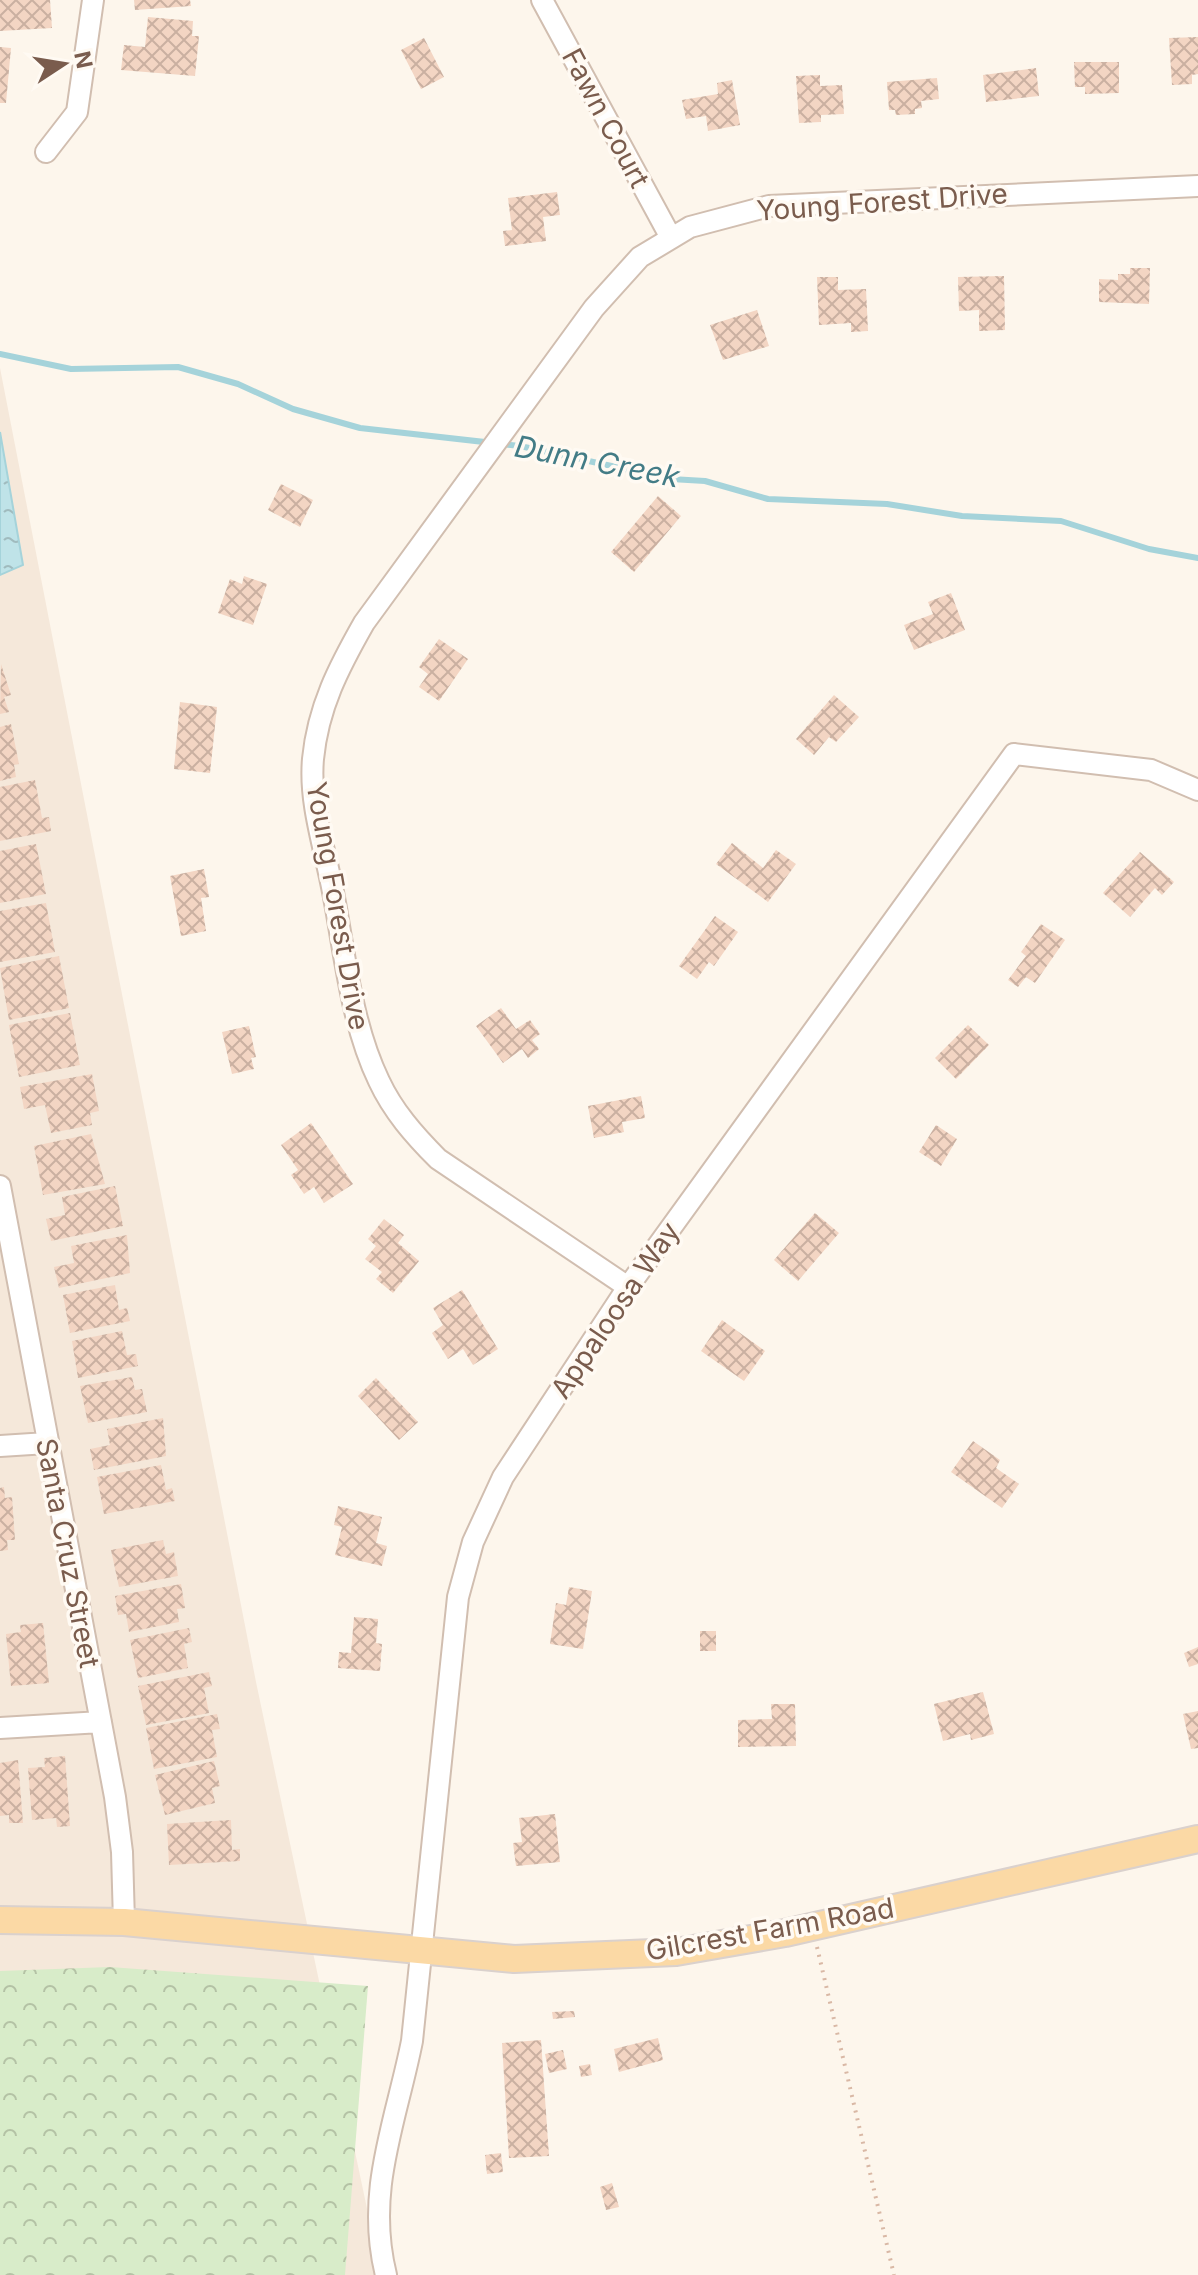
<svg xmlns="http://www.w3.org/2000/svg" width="1198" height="2275" viewBox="0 0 1198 2275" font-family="Inter,sans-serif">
<defs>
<pattern id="forest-crowns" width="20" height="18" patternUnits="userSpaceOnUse" patternTransform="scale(2)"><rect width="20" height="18" fill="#d8ecc9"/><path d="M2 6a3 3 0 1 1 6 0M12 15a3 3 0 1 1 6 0" fill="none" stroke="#b4c2a5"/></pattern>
<pattern id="water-ripples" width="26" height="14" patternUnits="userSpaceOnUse" patternTransform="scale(2)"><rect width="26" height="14" fill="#bfe3e8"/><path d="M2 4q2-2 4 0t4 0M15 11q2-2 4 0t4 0" fill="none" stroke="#a0bbbe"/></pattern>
<pattern id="building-cross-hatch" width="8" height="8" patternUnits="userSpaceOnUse" patternTransform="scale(2)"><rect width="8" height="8" fill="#f3d5c3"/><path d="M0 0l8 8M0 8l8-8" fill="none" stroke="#cab0a1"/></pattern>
</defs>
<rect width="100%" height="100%" fill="#fdf6ec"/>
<path fill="#f5e8da" d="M0,368L256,1682L381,2275H0Z"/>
<path fill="url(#forest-crowns)" d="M110,1967L368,1986L345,2275H0V1971Z"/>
<path fill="url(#water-ripples)" stroke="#a5d3da" stroke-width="2" d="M0,432L23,565L0,575Z"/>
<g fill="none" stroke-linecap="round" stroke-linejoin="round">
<path stroke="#a5d3da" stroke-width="6" d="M0,354L71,369L178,367L238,384L293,409L360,428L520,446L671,479L705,481L768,499L887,504L962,516L1061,521L1149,549L1198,558"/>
</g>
<path fill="url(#building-cross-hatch)" d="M0,0H50L52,28L0,31Z
M134,0H190L191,6L135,10Z
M148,17L193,21L192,36H199L195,76L121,70L124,45L145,47Z
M1198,37V74L1192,75V84L1172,85L1169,38Z
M424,38L444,77L421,89L401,50Z
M0,47L11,48L6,103H0Z
M1074,62H1119V93L1085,94V87H1075Z
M1036,68L1039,96L986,102L983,75Z
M820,75V86L842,85L844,114L821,115V122L799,123L796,76Z
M937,78L939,99L921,101L922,108L915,109V114L896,115L895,110H889L887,82Z
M732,80L740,125L708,131L706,116L686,119L682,100L718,94L717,83Z
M557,192L560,215L543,217L546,241L505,246L503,231L512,230L508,198Z
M1130,268H1150L1149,304L1099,302V279L1118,280V274H1130Z
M1004,276L1005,330L979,331V310L959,311L958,277Z
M817,277H838V290L866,289L868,331L851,332V323L819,325Z
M757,310L769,346L723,360L710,325Z
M281,484L313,500L300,527L268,510Z
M658,496L681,516L634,572L611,552Z
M244,576L267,584L253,625L218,613L230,579L242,584Z
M951,593L965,630L914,650L904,625L933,614L928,602Z
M439,639L468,659L439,701L419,687L428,674L419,667Z
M1,664L11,695L4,697L9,712L0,714Z
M834,695L859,717L836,742L829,737L814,755L796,739Z
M180,702L217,707L210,773L174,769Z
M11,724L19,764L14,765L16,777L0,781V727Z
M35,780L42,818L49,817L51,831L0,841V787Z
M732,843L763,868L776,850L796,864L768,902L716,864Z
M36,844L46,894L0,903V851Z
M1140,852L1174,882L1162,895L1155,888L1130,917L1103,893Z
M204,869L209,897L201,898L206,931L181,936L170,876Z
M46,903L55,952L0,962V911Z
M715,916L738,932L714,966L709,962L697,979L679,966Z
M1041,924L1065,940L1035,983L1026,977L1018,987L1008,980L1026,956L1021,952Z
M59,956L69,1008L9,1020L0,968Z
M501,1008L516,1029L530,1020L540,1034L532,1040L539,1049L528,1058L522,1049L503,1063L476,1026Z
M70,1013L80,1065L19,1077L9,1025Z
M968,1025L989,1045L956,1079L935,1058Z
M249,1026L256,1057L251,1058L254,1069L232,1074L222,1032Z
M92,1074L99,1111L90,1113L92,1125L51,1133L45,1105L24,1109L20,1087Z
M641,1096L645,1118L622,1122L624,1132L594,1138L588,1106Z
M311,1123L353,1184L324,1203L314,1187L304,1194L291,1175L298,1170L281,1145Z
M936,1125L957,1139L941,1166L919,1152Z
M91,1134L105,1184L43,1195L34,1146Z
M115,1186L123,1226L51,1241L46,1219L65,1215L62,1197Z
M815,1213L839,1233L798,1281L774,1260Z
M384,1219L404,1235L398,1243L419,1261L393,1293L376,1279L382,1272L365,1259L376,1246L368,1239Z
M127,1235L130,1273L59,1288L54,1267L74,1263L71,1246Z
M115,1285L119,1310L127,1308L130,1321L70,1333L63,1295Z
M462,1290L498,1349L473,1365L463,1349L448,1359L432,1333L443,1325L433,1308Z
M722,1320L765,1351L744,1381L701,1351Z
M122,1331L127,1355L136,1354L138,1366L78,1378L72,1341Z
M132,1377L135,1390L142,1389L147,1412L88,1423L80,1386Z
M376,1378L418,1422L399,1440L358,1396Z
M163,1418L166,1456L94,1470L90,1449L110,1445L107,1429Z
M973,1441L1000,1460L996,1468L1019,1484L1002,1508L951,1472Z
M161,1465L166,1490L172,1488L175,1501L104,1514L97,1477Z
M4,1487L5,1498L12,1497L15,1540H7L8,1550L0,1551V1488Z
M338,1506L382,1517L376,1543L387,1546L382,1566L335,1555L342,1527L334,1525Z
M163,1540L166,1554L174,1552L178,1576L119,1587L111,1550Z
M181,1584L185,1608L177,1609L179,1622L129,1632L126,1614L118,1615L115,1596Z
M569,1587L592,1591L583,1649L550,1644L556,1603L566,1605Z
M354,1617L378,1619L376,1643L382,1644L380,1671L338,1668L339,1652L351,1653Z
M43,1623L49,1683L11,1686L6,1634L21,1632L20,1625Z
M189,1628L192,1642L184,1644L188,1668L138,1678L130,1640Z
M700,1631H716V1651H700Z
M1198,1647V1664L1189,1667L1184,1653Z
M209,1672L212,1686L204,1688L209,1713L146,1725L138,1686Z
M983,1692L994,1734L971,1740L970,1734L943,1741L934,1704Z
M771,1704H795L796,1746L738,1747V1720L772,1719Z
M1198,1711V1748L1191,1749L1183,1714Z
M217,1714L220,1729L212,1730L217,1757L154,1769L146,1728Z
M65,1756L70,1826L57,1827L56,1818L32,1820L28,1768L45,1767L44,1758Z
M18,1760L23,1823H9V1815L0,1816V1763Z
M214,1761L220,1786L212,1788L215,1803L165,1815L155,1775Z
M555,1814L560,1862L516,1866L513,1843L522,1842L519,1818Z
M231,1820L232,1850L240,1849V1861L169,1865L167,1824Z
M574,2011L575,2017L553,2019L552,2012Z
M658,2038L663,2060L619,2072L614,2049Z
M541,2040L549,2156L509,2158L502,2043Z
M563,2050L567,2069L549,2073L545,2054Z
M590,2064L592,2075L581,2077L579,2066Z
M501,2153L503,2172L487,2174L485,2155Z
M612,2183L619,2207L606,2210L600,2187Z"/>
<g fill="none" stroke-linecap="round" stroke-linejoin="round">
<g stroke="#d1beb0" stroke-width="24">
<path id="minor" d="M542,0L670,236
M46,152L77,112L93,0
M0,1186L115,1797L122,1852L124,1922
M628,1287L438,1159C414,1135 393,1111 379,1081C351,1023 345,954 333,892C325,849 309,803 313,759C318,707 339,667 364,623L594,308L640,257L690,227L769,206L1198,186
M0,1446L47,1443
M0,1728L101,1722
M386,2275C365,2191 396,2122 412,2041L458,1597L473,1542L503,1477L628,1287L1014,754L1151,770L1198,790"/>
</g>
<g stroke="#dad1cd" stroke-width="30">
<path id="major" d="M0,1920L124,1922L514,1959L676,1952L785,1933L1198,1839"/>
</g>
<path stroke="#d9b8a5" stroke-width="4" stroke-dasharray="2 6" stroke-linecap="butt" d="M817,1947L894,2275"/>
<use href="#minor" stroke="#fff" stroke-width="20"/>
<use href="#major" stroke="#fbd9a5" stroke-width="26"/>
</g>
<g text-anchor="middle" stroke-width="7" stroke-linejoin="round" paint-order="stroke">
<g font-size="28" fill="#7a5c4d" stroke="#fffaf3">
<text transform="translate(606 118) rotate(62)" y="10">Fawn Court</text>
<text transform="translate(882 202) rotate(-4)" y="10">Young Forest Drive</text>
<text transform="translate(338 906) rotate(80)" y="10">Young Forest Drive</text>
<text transform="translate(615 1310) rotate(-56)" y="10">Appaloosa Way</text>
<text transform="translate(68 1553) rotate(79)" y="10">Santa Cruz Street</text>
<text transform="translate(770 1929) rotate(-10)" y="10">Gilcrest Farm Road</text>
</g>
<g font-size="30" font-style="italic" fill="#437c86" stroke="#fffaf3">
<text transform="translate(597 462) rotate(11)" y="10">Dunn Creek</text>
</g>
</g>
<g transform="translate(64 64) rotate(78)" stroke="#fffaf3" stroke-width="6" paint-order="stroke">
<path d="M0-6L14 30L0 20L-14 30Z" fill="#7a5c4d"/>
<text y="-12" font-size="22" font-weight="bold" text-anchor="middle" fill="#7a5c4d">N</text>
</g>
</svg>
